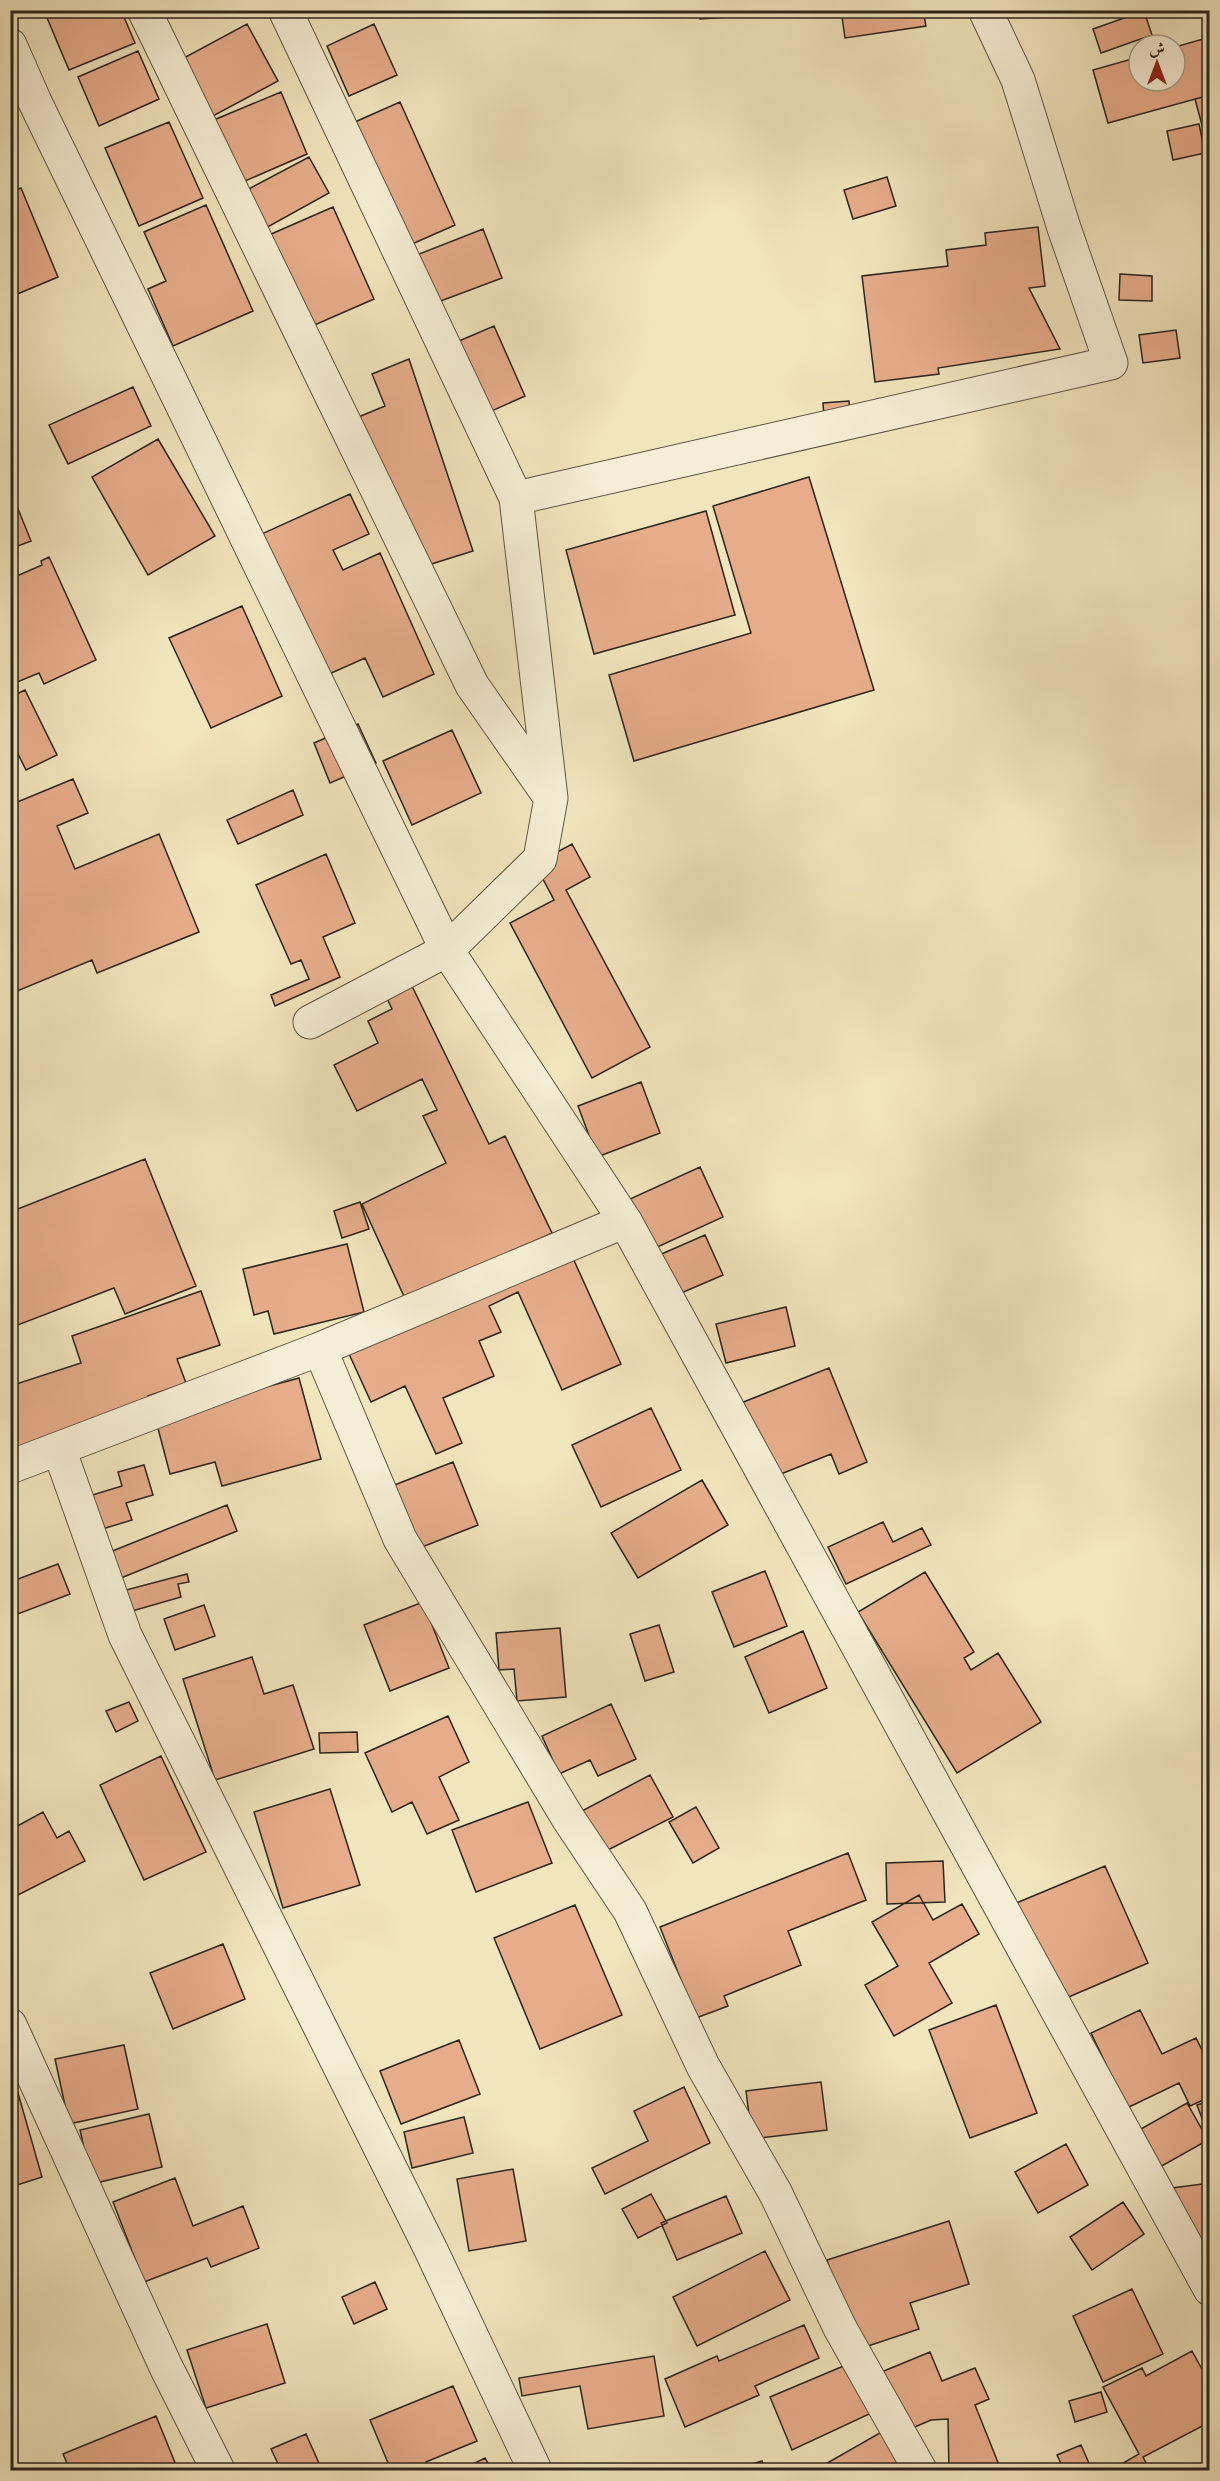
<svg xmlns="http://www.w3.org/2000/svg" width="1220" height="2481" viewBox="0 0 1220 2481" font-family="Cardo,Amiri,serif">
<rect width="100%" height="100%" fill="#f1e5bd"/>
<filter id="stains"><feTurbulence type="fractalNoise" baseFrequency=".00333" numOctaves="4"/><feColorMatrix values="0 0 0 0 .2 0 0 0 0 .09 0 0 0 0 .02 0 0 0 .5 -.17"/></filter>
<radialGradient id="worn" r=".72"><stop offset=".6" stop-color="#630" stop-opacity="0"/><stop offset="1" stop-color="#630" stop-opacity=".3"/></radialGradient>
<path fill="#e7ad8b" stroke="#2c251b" stroke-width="1.5" d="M51,10H121L135,43L69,70L45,13Z
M700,10H817V11L700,19Z
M841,10H923L926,26L845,38Z
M1144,11L1152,35L1101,53L1093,29Z
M247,24L278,81L211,117L180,60Z
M374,24L397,75L349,96L327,46Z
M1210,37V95L1108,123L1093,70L1139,57V81H1175V47Z
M138,51L159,99L99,126L78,77Z
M281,92L307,154L236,185L209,122Z
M1210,95V155L1195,99Z
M400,102L455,225L394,252L339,129Z
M169,122L203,198L139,226L105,148Z
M1199,124L1205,153L1173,160L1167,131Z
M309,157L329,193L264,229L243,192Z
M887,177L896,206L853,219L844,190Z
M21,188L58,277L10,297V192Z
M206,205L253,311L173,346L148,289L166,281L144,232Z
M333,207L374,299L310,327L269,235Z
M1038,227L1045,286L1029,288L1060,349L938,368L939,374L875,382L862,276L948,266L946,250L986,245L985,233Z
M483,229L502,278L422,308L404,260Z
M1120,274L1152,276V301L1119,300Z
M494,326L525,396L476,418L445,347Z
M1176,330L1180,358L1143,363L1139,335Z
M409,359L473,551L425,566L356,418L385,406L372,374Z
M133,387L151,426L68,464L49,425Z
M849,401L850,416L824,418L823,403Z
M158,439L215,536L148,575L92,477Z
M809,477L874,690L634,761L609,675L751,633L713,506Z
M10,489L31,541L10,549Z
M350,494L369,534L333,550L343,570L380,553L434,674L383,697L365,658L327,675L253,538Z
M706,511L735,615L594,654L566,550Z
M49,557L96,660L44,684L39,673L10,685V579L42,565L41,561Z
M242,606L282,696L211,728L169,638Z
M25,690L57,755L26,770L10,738V697Z
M358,724L376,763L330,783L314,743Z
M452,730L481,793L412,825L383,761Z
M73,779L88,813L57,826L75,869L159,834L199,932L97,973L92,960L10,994V805Z
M293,790L303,815L238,844L227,820Z
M572,844L590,877L566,890L650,1047L592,1078L510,923L554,900L535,864Z
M326,854L355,923L323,937L340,977L275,1006L271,995L309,979L301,960L291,964L256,885Z
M409,980L489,1144L505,1136L552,1233L407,1303L362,1204L446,1163L423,1116L437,1110L422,1079L357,1111L334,1065L378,1043L368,1021L392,1009L384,992Z
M641,1082L660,1133L597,1157L578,1106Z
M145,1159L196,1286L125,1314L114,1288L10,1328V1212Z
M700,1167L723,1217L653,1249L630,1199Z
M360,1202L369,1229L342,1238L334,1211Z
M705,1235L723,1275L658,1303L641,1263Z
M347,1244L364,1312L274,1334L268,1311L254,1315L243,1269Z
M572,1256L621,1364L562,1390L518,1292L489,1306L501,1332L479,1341L494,1376L443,1398L462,1443L436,1454L405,1386L371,1402L349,1354Z
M201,1291L220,1345L177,1359L186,1383L148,1396L152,1406L10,1454V1386L81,1363L72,1336Z
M786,1307L795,1346L726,1363L716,1324Z
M829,1368L867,1462L839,1474L831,1454L771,1478L741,1403Z
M299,1378L321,1459L222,1486L215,1462L170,1474L155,1417Z
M651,1408L681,1470L601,1507L572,1445Z
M453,1462L478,1525L417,1549L392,1486Z
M144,1465L153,1495L126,1503L132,1520L99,1530L89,1496L122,1486L118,1472Z
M702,1480L728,1525L638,1578L611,1533Z
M227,1505L237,1531L121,1578L110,1552Z
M883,1522L893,1542L922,1528L931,1545L846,1584L828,1547Z
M58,1564L70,1594L10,1617V1582Z
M765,1571L787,1626L734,1647L712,1592Z
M925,1572L974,1652L964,1658L971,1670L998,1653L1041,1722L957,1773L858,1612Z
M187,1574L189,1582L178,1584L181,1597L132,1611L126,1590Z
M423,1602L449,1668L390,1691L364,1625Z
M204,1605L215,1636L175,1650L164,1619Z
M659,1625L674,1672L645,1681L630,1634Z
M560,1628L566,1697L517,1701L514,1669L499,1670L496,1633Z
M803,1631L827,1688L769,1713L745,1657Z
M252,1657L264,1694L293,1685L314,1749L215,1780L183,1679Z
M129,1702L138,1721L116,1732L106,1711Z
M611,1704L636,1759L598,1776L590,1760L559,1774L542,1736Z
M448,1716L469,1762L439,1777L459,1820L427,1834L412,1802L392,1812L365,1753Z
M357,1732L358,1752L320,1753L319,1733Z
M161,1756L206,1852L144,1880L100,1785Z
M650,1775L673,1817L602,1853L580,1812Z
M330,1789L360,1885L283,1908L254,1812Z
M528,1802L552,1863L476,1892L452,1830Z
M696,1807L719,1848L693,1863L669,1822Z
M43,1812L57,1838L69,1831L85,1861L10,1899V1830Z
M848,1853L866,1900L788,1931L801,1965L724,1996L728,2006L696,2018L660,1927Z
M943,1861L945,1902L887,1904L886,1863Z
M1105,1866L1148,1963L1057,2002L1014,1904Z
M919,1895L933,1920L962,1904L979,1934L929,1963L952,2003L894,2036L865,1985L898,1966L872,1922Z
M575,1905L622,2015L540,2049L494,1938Z
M223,1944L245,1999L173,2029L150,1973Z
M996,2005L1037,2113L970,2138L929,2030Z
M1140,2010L1162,2054L1196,2038L1210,2066V2097L1190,2106L1179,2083L1127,2108L1091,2033Z
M459,2040L480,2094L401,2124L380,2071Z
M124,2045L138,2109L69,2124L55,2059Z
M821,2082L827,2130L752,2139L746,2091Z
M16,2086L42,2177L11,2187L10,2087Z
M684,2087L710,2143L605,2194L592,2168L648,2141L634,2111Z
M1210,2101V2140L1197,2105Z
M1187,2103L1208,2140L1160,2167L1139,2130Z
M149,2114L162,2167L92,2184L80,2130Z
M464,2117L473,2153L412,2168L404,2132Z
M1066,2144L1088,2185L1038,2213L1015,2172Z
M513,2169L526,2241L469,2251L457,2179Z
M175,2178L193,2226L243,2206L259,2248L211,2267L207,2258L144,2282L113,2202Z
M1210,2183V2243L1180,2246L1172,2188Z
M651,2194L667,2223L638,2238L622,2209Z
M726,2196L742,2233L677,2260L661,2223Z
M1123,2202L1144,2234L1092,2270L1070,2237Z
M949,2221L969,2284L910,2303L919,2329L856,2350L827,2260Z
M765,2251L790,2300L697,2346L673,2297Z
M375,2282L387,2309L354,2324L342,2297Z
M1132,2289L1163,2354L1103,2382L1073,2316Z
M267,2324L285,2383L206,2408L187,2350Z
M804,2325L819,2358L755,2386L759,2395L685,2427L665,2379L717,2356L719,2361Z
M1192,2351L1210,2384V2422L1143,2457L1146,2463L1131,2470H1111L1139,2454L1103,2387L1142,2368L1146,2376Z
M930,2352L942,2381L975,2368L989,2399L975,2405L1001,2470H949L948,2419L931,2420L903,2432L879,2373Z
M654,2356L664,2416L588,2429L580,2386L522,2396L519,2378Z
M853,2362L880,2409L792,2450L770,2397Z
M453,2386L477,2441L426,2462L430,2470H391L370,2420Z
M1101,2392L1107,2412L1075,2422L1069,2401Z
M156,2416L178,2470H70L63,2454Z
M885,2430L908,2470H815Z
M306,2434L322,2470H281L271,2449Z
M1081,2445L1092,2470H1064L1057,2455Z
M485,2458L492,2470H461Z
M762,2461L765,2470H732Z"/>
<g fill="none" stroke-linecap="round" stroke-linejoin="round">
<g stroke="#5d5544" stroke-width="35">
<path id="street" d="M144,10L472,685L548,794
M285,10L516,498L551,798L540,859L447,950L625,1221L1210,2289
M10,45L35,102L447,950L310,1022
M516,498L1111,363L1064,228L1018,80L985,10
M320,1349L400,1539L568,1818L630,1911L703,2066L776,2194L840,2328L920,2470
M59,1449L125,1635L431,2250L535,2470
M10,1467L320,1349L625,1221
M10,2025L166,2367L218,2470"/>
</g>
<use href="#street" stroke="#f6eed4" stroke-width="33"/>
</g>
<rect width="1220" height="2481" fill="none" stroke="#f1e5bd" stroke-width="36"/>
<rect x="12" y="12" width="1196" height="2457" fill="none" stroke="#2c251b" stroke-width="3"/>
<rect x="18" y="18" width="1184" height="2445" fill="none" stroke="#2c251b" stroke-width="1.5"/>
<g transform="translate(1157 63)"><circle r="28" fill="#f6eed4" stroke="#a59e8a" stroke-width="1.5"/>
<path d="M0-4.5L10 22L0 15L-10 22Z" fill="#8f2418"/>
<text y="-9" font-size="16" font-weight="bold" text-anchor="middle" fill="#2c251b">ش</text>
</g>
<rect width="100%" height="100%" filter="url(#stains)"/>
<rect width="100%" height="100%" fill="url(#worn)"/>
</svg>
